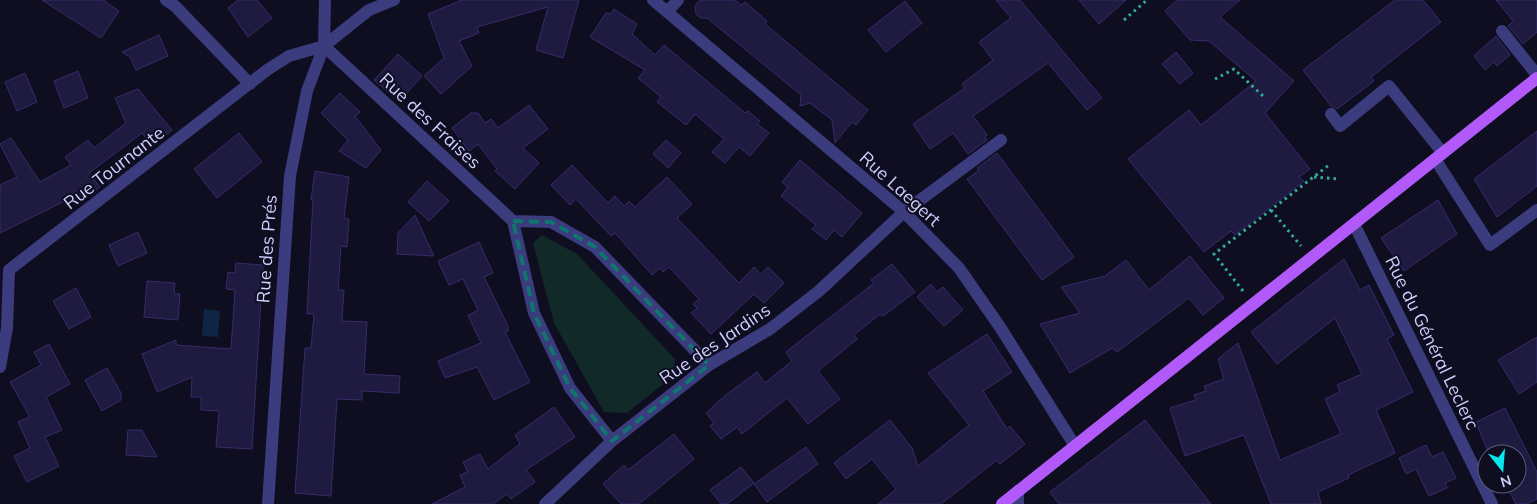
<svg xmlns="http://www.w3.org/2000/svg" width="1537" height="504" viewBox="0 0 1537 504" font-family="Mulish,sans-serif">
<rect width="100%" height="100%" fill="#0f0d20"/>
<path fill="#112927" d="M542,235L577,254L675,359L673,376L627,413L604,412L554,323L533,243Z"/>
<path fill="#0e2643" d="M204,309L220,311L218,337L202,336Z"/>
<path fill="#1f1a40" stroke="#352d6b" d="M42,0H103L119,11L101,38Z
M238,0H257L272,18L248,37L228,8Z
M462,0H579L563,58L536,50L548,7L477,27L479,33L459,41L472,66L441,94L424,76L444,58L428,14Z
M700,0H735L741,5L745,2L767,21L765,24L868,110L856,125L852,122L835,143L832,120L810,103L800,106L801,95L707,18H701L696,14L695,6Z
M996,0H1020L1102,98L1087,110L1048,63L973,116L987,135L985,137L987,140L968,154L953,133L930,149L913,124L965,88L962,84L993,60L979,42L1011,18Z
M1079,0H1126L1099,24Z
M1177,0H1240L1220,17L1294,81L1265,113L1310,169L1299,177L1304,181L1235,235L1231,231L1204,252L1128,159L1189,110L1201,125L1256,81L1209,41L1190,40L1165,11Z
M1395,0H1423L1441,22L1371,77L1374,81L1337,109L1331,106L1303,70Z
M1496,0H1537V32L1523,44L1508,26L1513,21Z
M905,1L922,23L886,52L868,30Z
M614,9L637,24L632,34L655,55L664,45L745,113L748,111L760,121L757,124L769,133L750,156L739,147L725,163L712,152L724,139L695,114L686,125L657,102L661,97L638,78L645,70L590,37L606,13L611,14Z
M159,35L168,56L136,70L130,57L122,52Z
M1496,36L1510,55L1497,66L1494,62L1485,70L1474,56Z
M1176,52L1193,73L1180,84L1162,64Z
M398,54L422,76L405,95L402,92L396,99L374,80Z
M78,71L88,98L64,108L54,81Z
M25,73L37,102L17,111L5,82Z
M138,89L172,130L152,146L142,133L89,173L100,187L81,201L77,195L0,233V185L17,177L0,144L11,138L40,182L71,165L65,157L88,140L94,148L126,123L115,98Z
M340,93L360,112L355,116L381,150L366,168L339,151L348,140L321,113Z
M529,105L548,129L523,148L539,163L515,189L495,171L497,169L478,144L469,151L452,128L471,113H478L485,123L491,119L498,128Z
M1537,131V186L1497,217L1474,179Z
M239,133L262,162L217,198L194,169Z
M666,140L681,153L668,168L653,154Z
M997,153L1074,257L1042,280L967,179L979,170L977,168Z
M800,160L862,213L842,237L834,230L826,240L812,229L816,225L781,196L788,187L782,182Z
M572,165L608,203L615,196L624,206L629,201L635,207L667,177L692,204L677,218L739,283L754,267L761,274L768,267L784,283L764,303L754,294L711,334L691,313L697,308L693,304L699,299L669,267L663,272L660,268L652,275L615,233L611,236L576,199L570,205L551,185Z
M315,171L349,177L344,218L349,219L347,247L341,246L338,290H344L342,321L367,322L364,374L400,376L399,393L362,391V400L337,399L331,496L295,493L305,348H311L314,314H307L313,200H311Z
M427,181L449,201L429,221L408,202Z
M1438,200L1457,234L1404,271L1381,238Z
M415,215L434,256L397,254L398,233Z
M138,232L147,253L118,266L109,245Z
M479,242L493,273L484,277L508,326V331L505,332L530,382L494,400L477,367L445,378L438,361L481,343L468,315L478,310L463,279L449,285L438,261Z
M1190,256L1224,298L1203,315L1189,298L1117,352L1112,348L1070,373L1040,324L1080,313L1061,287L1105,276L1126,260L1149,290Z
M1344,259L1360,290L1369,285L1394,335L1387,339L1413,392L1376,410L1395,453L1348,475L1349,478L1318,492L1321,504H1271L1244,435L1185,456L1170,408L1196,400L1194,395L1206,391L1204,386L1224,379L1218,359L1238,343L1280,460L1341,434L1325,399L1340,392L1337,385L1362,374L1335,318L1277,364L1251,332Z
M236,263L263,265L252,449L216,447L219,411L201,410V397H191L192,377L157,392L142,354L176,340V345L231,349L235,290L226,289L228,272L235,273Z
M892,264L915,292L883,316L880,314L854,335L857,339L818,371L840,399L808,424L787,398L742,434L737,427L721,439L710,426L714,423L706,413L727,394L757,372L765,383L792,361L786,352L874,283L871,280Z
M147,281L175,283L174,294H180L178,320L144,317Z
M931,284L937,292L943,287L963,310L944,326L917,297Z
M76,288L91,317L69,329L53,301Z
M987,334L1012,372L983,391L1007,429L1010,426L1025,444L1000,464L997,460L941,504H878L896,489L872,459L846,479L834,463L890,420L912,448L918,466L969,425L928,373Z
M1537,337V382L1519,394L1498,360Z
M49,344L70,384L46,397L62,430L45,437L59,466L27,482L14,456L30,448L18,422L30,417L10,382L41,365L34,352Z
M107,368L121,393V400L102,411L85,380Z
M554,407L575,437L526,470L535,482L511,499L507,494L493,504H432L465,487L460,475L468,472L463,462L480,454L488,469L520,444L515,435Z
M1505,408L1537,472V499L1527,504H1516L1505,484H1517V454H1489L1476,422Z
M1145,420L1211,504H1059L1050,492Z
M128,430H142L157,457L126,455Z
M674,434L694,459L639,504H621L603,484L624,465L628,470Z
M1426,445L1432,457L1443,452L1456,478L1445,483L1447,488L1429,496L1416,469L1406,474L1399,458Z
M806,447L818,464L767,502L754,484Z
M741,467L754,483L727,504H721L710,490Z"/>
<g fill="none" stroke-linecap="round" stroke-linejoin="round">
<path stroke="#32ad9d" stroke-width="3" stroke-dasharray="2.5 4" stroke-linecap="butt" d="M1124,20L1147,0
M1215,79L1234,69L1263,96
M1314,177L1338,179
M1271,210L1301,246
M1243,291L1214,254L1329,165"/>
<path stroke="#3a3c7d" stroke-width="12" d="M166,0L175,6L250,84
M653,0L904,212L959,268L1000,327L1075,446
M668,11L678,0
M1502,31L1537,75
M324,46L513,221L534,313L570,388L612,441
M1331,114L1340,126L1389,86L1443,153
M1435,159L1490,245L1537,210
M513,221L551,222L595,247L709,365
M1354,224L1492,504
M0,367L7,328L9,270L267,70L289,56L324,46L369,10L394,0
M268,504L290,176L307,91L324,46L325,0
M545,504L612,441L709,365L770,329L819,291L904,212L1001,140
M1018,504V491"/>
<path stroke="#b259f9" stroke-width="12" d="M1002,504L1537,78"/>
</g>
<path fill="none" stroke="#0f766e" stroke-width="4" stroke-dasharray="10 6" stroke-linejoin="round" d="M513,221L551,222L595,247L709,365L612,441L570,388L534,313Z"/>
<g text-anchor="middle" stroke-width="4" stroke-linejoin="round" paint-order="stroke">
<g font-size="18" fill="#d0cefd" stroke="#0f0d20">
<text transform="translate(430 121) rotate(43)" y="6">Rue des Fraises</text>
<text transform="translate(114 168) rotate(-38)" y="6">Rue Tournante</text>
<text transform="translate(900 189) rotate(42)" y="6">Rue Laegert</text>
<text transform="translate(267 249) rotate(-86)" y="6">Rue des Prés</text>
<text transform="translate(1432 343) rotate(64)" y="6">Rue du Général Leclerc</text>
<text transform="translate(715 344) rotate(-34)" y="6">Rue des Jardins</text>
</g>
</g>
<g transform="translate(1502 469) rotate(163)"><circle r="24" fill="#0f0d20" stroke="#5c5a78"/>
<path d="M0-4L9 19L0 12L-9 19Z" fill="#09e7ee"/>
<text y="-8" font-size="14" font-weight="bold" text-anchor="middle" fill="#d0cefd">N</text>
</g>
</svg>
